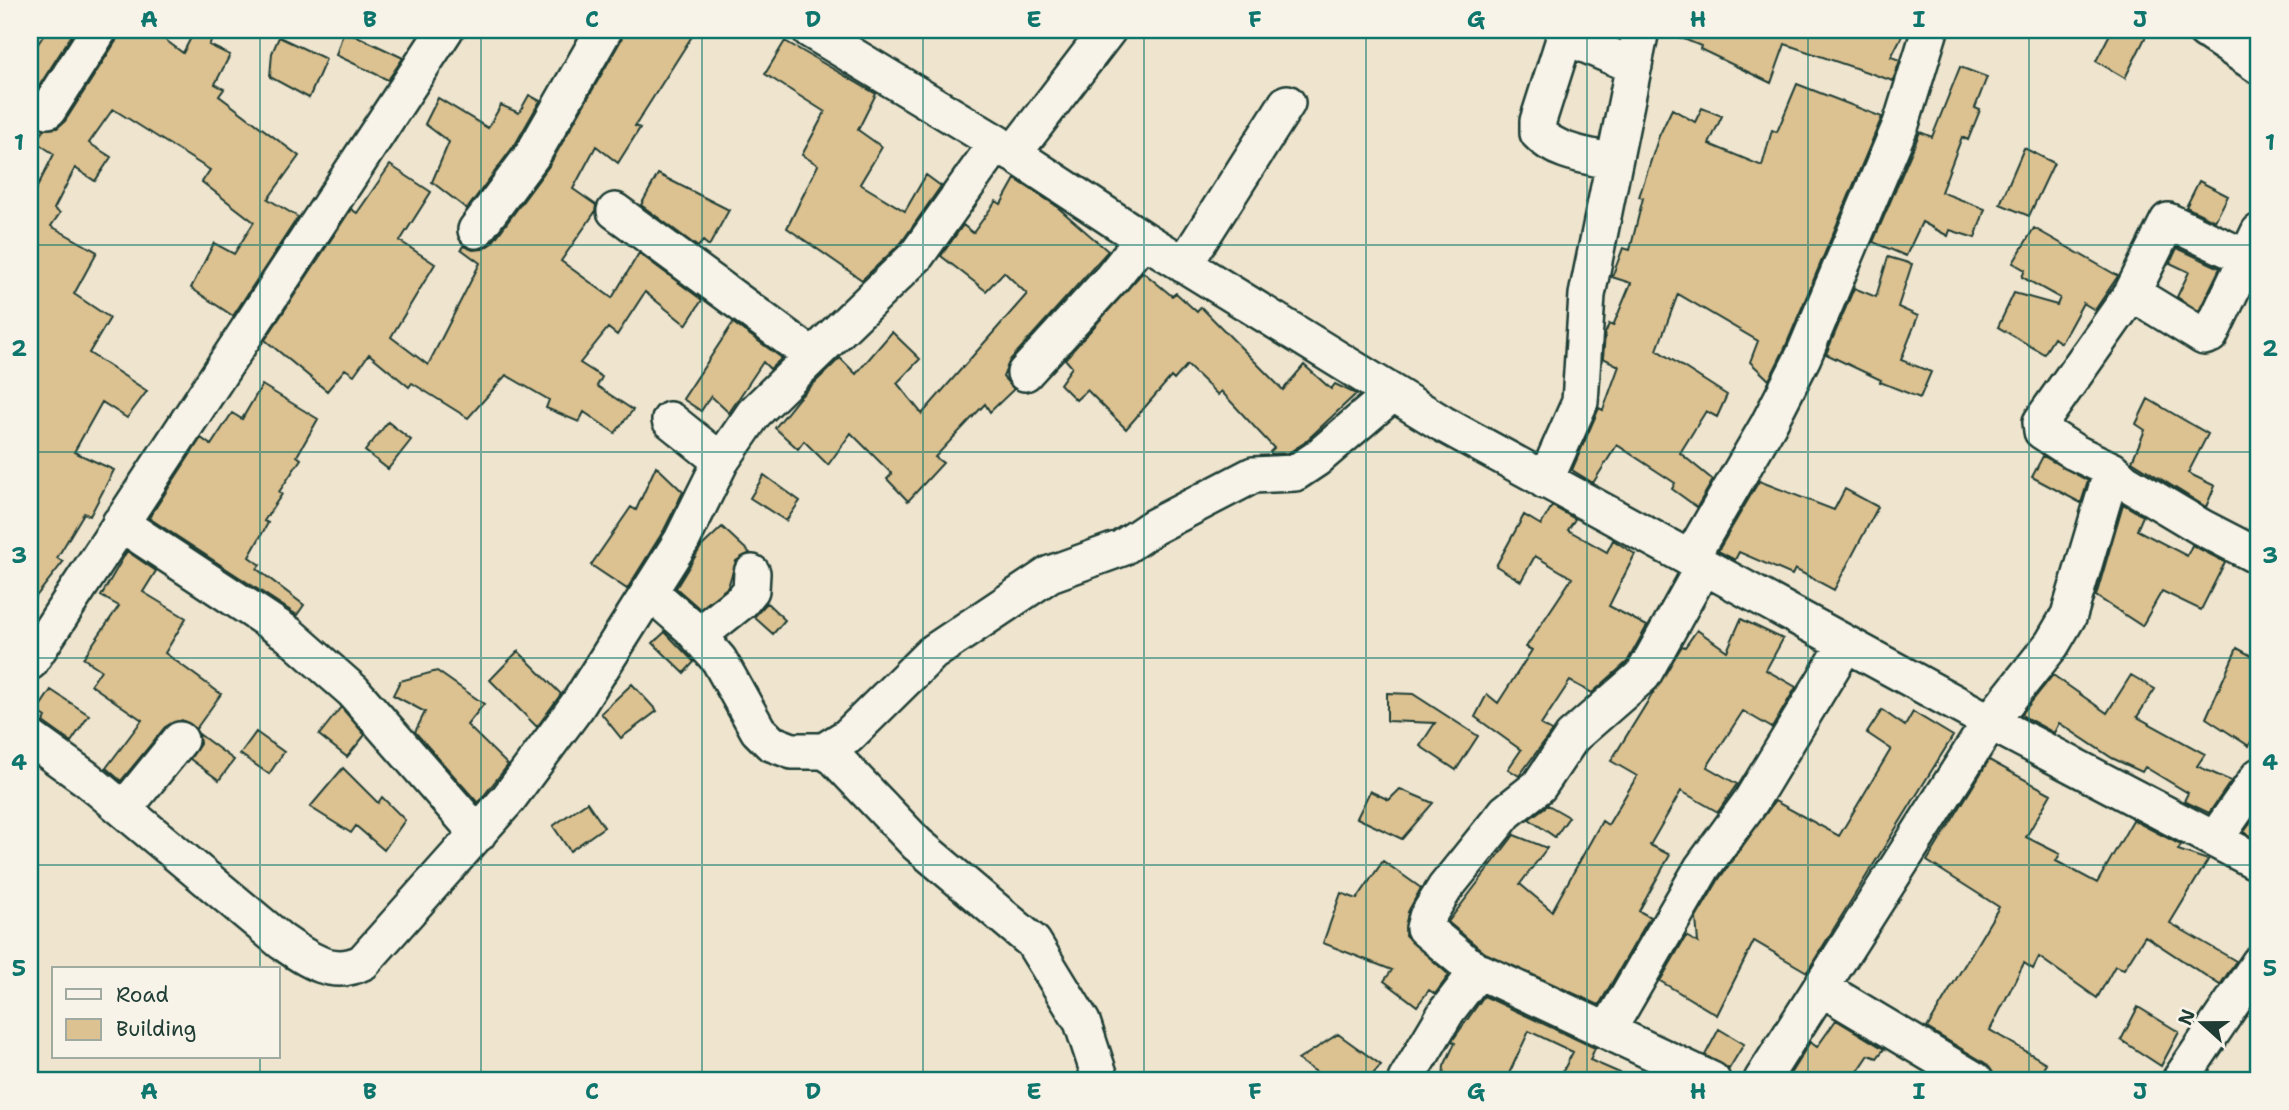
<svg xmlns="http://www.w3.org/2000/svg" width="2289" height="1110" viewBox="0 0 2289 1110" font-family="'Shantell Sans',sans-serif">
<rect width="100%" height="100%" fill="#efe4ce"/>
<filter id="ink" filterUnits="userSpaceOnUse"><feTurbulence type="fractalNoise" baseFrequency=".0143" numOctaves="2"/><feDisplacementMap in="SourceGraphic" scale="14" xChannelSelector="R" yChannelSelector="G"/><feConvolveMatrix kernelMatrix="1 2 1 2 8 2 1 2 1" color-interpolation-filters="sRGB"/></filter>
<g filter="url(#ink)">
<path fill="#dcc191" stroke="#1f3d34" stroke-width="2" d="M47,30H75L32,97L30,96V56Z
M119,30H152L183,53L195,30H217L209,45L230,55L215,84L224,89L219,96L299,156L268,199L298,217L233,316L191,288L214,243L234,254L254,222L202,182L210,170L113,109L89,143L111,157L95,181L75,168L54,209L60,213L51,226L97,252L74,294L110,318L89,353L147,391L127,418L102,402L74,452L114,470L90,516L84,513L57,558L63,562L30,604V201L54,154L36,142L44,129L57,128L65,121L116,41Z
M344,30L403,58L388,80L336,55Z
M624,30H696L635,126L640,128L618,163L596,146L573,189L596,205L595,212L561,261L612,298L639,253L702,300L686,325L645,292L617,335L608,328L580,363L602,377L597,386L633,410L615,433L584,412L579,422L546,408L549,400L506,375L468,418L412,383L409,387L369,354L354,375L345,369L327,391L265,340L351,209L357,213L390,165L431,192L400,241L435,264L391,337L428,365L480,263L461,249L463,246L473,250L483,249L492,243L549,166L621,40Z
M1662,30H1905L1891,57L1900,60L1893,81L1785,44L1771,83L1700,49L1701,46Z
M2112,30H2149L2125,78L2096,61Z
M279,37L326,59L309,98L270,77L272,53Z
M785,41L876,94L858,130L882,147L860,184L905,211L926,175L941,186L901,243L862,280L787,228L818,165L802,155L825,112L765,74Z
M1960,67L1987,77L1975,108L1980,110L1968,140L1962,137L1941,192L1985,209L1975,238L1950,230L1948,236L1922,222L1906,256L1873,242L1920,132L1932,137Z
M1797,84L1882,117L1785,348L1769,380L1750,362L1758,341L1678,294L1657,350L1727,395L1717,417L1706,411L1680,453L1713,480L1697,507L1672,489L1675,483L1617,445L1593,483L1572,470L1599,408L1603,410L1619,366L1603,358L1605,334L1609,324L1613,326L1631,283L1612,277L1623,248L1630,250L1643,198L1639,197L1659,136L1672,109L1695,122L1702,108L1722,116L1709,144L1762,166L1772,130L1777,132Z
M529,95L540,101L516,143L467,209L432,182L449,142L425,124L438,98L488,128L501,105L519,113Z
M2024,148L2054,163L2029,216L2000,204Z
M658,174L729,210L709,246L703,241L698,247L641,205Z
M1015,179L1055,205L1108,251L1010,360L1003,377L1014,389L990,412L985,404L935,457L943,463L908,501L887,479L892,474L851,433L828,465L804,441L798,449L775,428L799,398L840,358L856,374L892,332L920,359L897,383L922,414L1027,294L1004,272L986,291L941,256L963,225L973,233L996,201L1001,204Z
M2199,181L2228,196L2215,221L2186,207Z
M2034,228L2118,276L2095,310L2083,303L2061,343L2054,338L2044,354L1998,327L2014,293L2057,305L2060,298L2022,277L2025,270L2013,263Z
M2177,248L2220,268L2199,311L2177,297L2189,272L2170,263Z
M1888,257L1912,264L1898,307L1918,316L1901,360L1931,372L1920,398L1880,382L1881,380L1826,354L1854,288L1876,297Z
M1143,272L1172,296L1176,293L1197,312L1201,307L1283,390L1304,365L1331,389L1335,384L1356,394L1304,443L1288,453L1272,454L1270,452L1274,448L1221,391L1218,395L1187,365L1174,380L1171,377L1126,429L1087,390L1076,400L1060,384L1072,367L1065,359Z
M733,323L782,358L770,369L763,362L729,413L711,396L701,411L683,399Z
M262,385L318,419L297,456L301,459L279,492L282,494L264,521L268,523L249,557L260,565L257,569L304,605L297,615L149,518L201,438L211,445L232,413L242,419Z
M2148,399L2208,434L2188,473L2215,486L2206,507L2132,461L2145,430L2136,424Z
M388,422L411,440L388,469L365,451Z
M2043,456L2088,481L2081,503L2032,477Z
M656,466L683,492L664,530L627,589L591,565L631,507L636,510Z
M764,475L800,501L786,521L750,498Z
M1759,481L1834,510L1845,489L1878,507L1834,590L1795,569L1792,575L1739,552L1735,560L1718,551Z
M2123,504L2143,516L2137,530L2187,556L2192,545L2225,562L2201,610L2162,591L2142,626L2096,596Z
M1552,506L1575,519L1568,530L1607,552L1613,540L1635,554L1609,606L1647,626L1627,662L1592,693L1570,681L1541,725L1552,731L1519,776L1508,769L1521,750L1475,717L1487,694L1498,703L1532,650L1526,647L1572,578L1535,556L1521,581L1496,566L1524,515L1541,525Z
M722,527L750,553L736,561L728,587L700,609L676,588L701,547Z
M127,551L156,571L143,592L186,618L165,653L221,694L196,729L182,720L165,727L121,781L106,768L142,720L91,685L101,670L83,658L119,606L101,596Z
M767,603L785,620L773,634L754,617Z
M1741,619L1783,639L1766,670L1796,687L1772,728L1743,711L1707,767L1737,784L1718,812L1681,791L1650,845L1670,855L1639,911L1650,917L1599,1005L1485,953L1448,922L1514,835L1547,848L1520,884L1552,911L1602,821L1608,825L1637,776L1611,761L1682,646L1685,647L1697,630L1727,651Z
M665,632L694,662L684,673L653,643Z
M2237,648L2259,660V725L2249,746L2206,718Z
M518,651L561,694L537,727L490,680Z
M437,671L484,704L467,725L508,765L478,803L415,732L425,712L393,695L400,681Z
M2053,675L2107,713L2131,675L2155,689L2137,717L2205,754L2197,766L2231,781L2209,813L2184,801L2188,793L2145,767L2142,772L2112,758L2059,723L2054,733L2021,715Z
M632,684L657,711L621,738L601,713Z
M51,690L89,715L71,742L43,722L46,717L37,711Z
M1387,693L1413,694L1478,736L1456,770L1420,746L1435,723L1387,721Z
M341,707L365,735L347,757L319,735Z
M1882,710L1905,726L1913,712L1953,736L1807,972L1754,941L1717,1015L1660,981L1686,936L1698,943L1696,918L1719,879L1775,801L1839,836L1891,749L1867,733Z
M256,732L284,752L269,774L240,754Z
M199,734L234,760L219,780L190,759L200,744Z
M1989,760L2051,794L2026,837L2060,854L2056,861L2097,883L2133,820L2181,845L2178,850L2208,860L2170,923L2236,961L2220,985L2145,936L2124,969L2115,966L2097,998L2039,957L2033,969L2024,963L1990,1030L2046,1063L2036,1080H2004L1994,1074L1985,1063L1927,1028L1999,907L1927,861Z
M343,768L378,803L382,797L405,820L384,850L356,826L351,833L310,807Z
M1400,789L1433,803L1402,839L1357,818L1370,791L1389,800Z
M587,802L604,827L570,851L553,826Z
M1548,805L1569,817L1555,837L1529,819Z
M2259,811V824L2252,837L2244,832Z
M1383,861L1421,888L1408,912L1405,935L1449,975L1435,994L1429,990L1417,1006L1384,981L1392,970L1323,943L1341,893L1357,899Z
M1484,996L1595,1048L1590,1060L1636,1080H1577L1562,1073L1573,1052L1529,1031L1506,1080H1443L1444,1066L1455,1043L1452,1041Z
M2138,1007L2179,1032L2161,1066L2121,1040Z
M1836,1020L1884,1049L1877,1058L1869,1055L1852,1080H1799L1790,1074L1810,1042L1817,1047Z
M1719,1029L1744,1044L1729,1069L1705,1055Z
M1338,1034L1381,1065L1368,1080H1329L1298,1060Z"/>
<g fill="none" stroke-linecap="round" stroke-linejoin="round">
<g stroke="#1f3d34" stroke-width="40">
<path id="minor" d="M810,30L997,143L1143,239L1443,424L1990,722L2259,863
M1567,30L1538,121V133C1556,153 1589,156 1614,162
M2205,30L2259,66
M1565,36L1634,66
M48,110L99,30
M1013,154L1108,30
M615,211L811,355
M476,230L533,154L604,30
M1184,265L1287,103
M2259,267L2247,258L2168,221L2132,293L2041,422L2042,431L2074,452L2112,470L2124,481L2201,527L2259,557
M2132,293L2204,337L2210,335L2259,232
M1025,373L1112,278L1143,239
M670,420L721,461
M1545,481L1580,402L1587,295L1641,30
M120,523L287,633L353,691L478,834
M1690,559L1768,425L1803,357L1901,124L1930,30
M649,591L690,627L719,660L758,730L771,743L792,751H824L834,757L917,844L1033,942L1082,1022L1101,1080
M698,636L742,601L751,590L752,573
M30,662L445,30
M30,738L87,779L281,941C307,959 332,978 363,962L508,799L577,706L682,540L721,461L754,413L916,256L997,143
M824,751L848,736L932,653L1050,574L1122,548L1153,527L1253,475L1295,473L1316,459L1393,393
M124,809L180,740
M2215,839L2259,776
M1477,972L1424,928L1427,917L1445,888L1506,812L1539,786L1572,737L1643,675L1703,567
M1821,988L1975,1080
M1608,1030L1702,868L1751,801L1846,644
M1406,1080L1447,1011L1477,972H1481L1712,1080
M1762,1080L1990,722L2052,644L2069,615L2112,470
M2180,1080L2259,963"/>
</g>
<use href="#minor" stroke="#f7f3e8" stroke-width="35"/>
</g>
</g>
<path fill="none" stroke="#0f766e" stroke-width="2" stroke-opacity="0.55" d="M260,30V968M481,30V1080M702,30V1080M923,30V1080M1144,30V1080M1366,30V1080M1587,30V1080M1808,30V1080M2029,30V1080M30,245H2259M30,452H2259M30,658H2259M30,865H2259M260,1056V1080"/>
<rect width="2289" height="1110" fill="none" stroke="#f7f3e8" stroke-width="77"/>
<rect x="52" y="967" width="228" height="91" fill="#f7f3e8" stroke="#a1aaa0" stroke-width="2"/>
<rect x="66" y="989" width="35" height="10" fill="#f7f3e8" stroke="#a1aaa0" stroke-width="2"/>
<text x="116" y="1002" font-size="21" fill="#1f3d34">Road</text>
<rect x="66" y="1019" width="35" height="21" fill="#dcc191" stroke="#a1aaa0" stroke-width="2"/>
<text x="116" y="1036" font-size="21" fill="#1f3d34">Building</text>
<g transform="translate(2202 1023) rotate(291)" stroke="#f7f3e8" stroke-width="5" paint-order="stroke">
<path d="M0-5L12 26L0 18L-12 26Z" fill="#1f3d34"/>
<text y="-10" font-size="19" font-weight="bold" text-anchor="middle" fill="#1f3d34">N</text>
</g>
<rect x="38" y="38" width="2212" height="1034" fill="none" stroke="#0f766e" stroke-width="2.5"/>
<g font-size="23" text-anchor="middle" font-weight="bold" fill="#0f766e">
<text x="149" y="27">A</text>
<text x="370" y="27">B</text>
<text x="592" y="27">C</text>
<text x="813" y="27">D</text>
<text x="1034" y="27">E</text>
<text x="1255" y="27">F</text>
<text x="1476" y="27">G</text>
<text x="1698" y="27">H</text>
<text x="1919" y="27">I</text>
<text x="2140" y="27">J</text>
<text x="19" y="150">1</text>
<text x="2270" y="150">1</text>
<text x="19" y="356">2</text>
<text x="2270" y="356">2</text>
<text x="19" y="563">3</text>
<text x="2270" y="563">3</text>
<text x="19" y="770">4</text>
<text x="2270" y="770">4</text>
<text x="19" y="976">5</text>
<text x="2270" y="976">5</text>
<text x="149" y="1099">A</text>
<text x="370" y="1099">B</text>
<text x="592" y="1099">C</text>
<text x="813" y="1099">D</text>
<text x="1034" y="1099">E</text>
<text x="1255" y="1099">F</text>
<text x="1476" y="1099">G</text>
<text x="1698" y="1099">H</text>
<text x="1919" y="1099">I</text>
<text x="2140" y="1099">J</text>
</g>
</svg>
